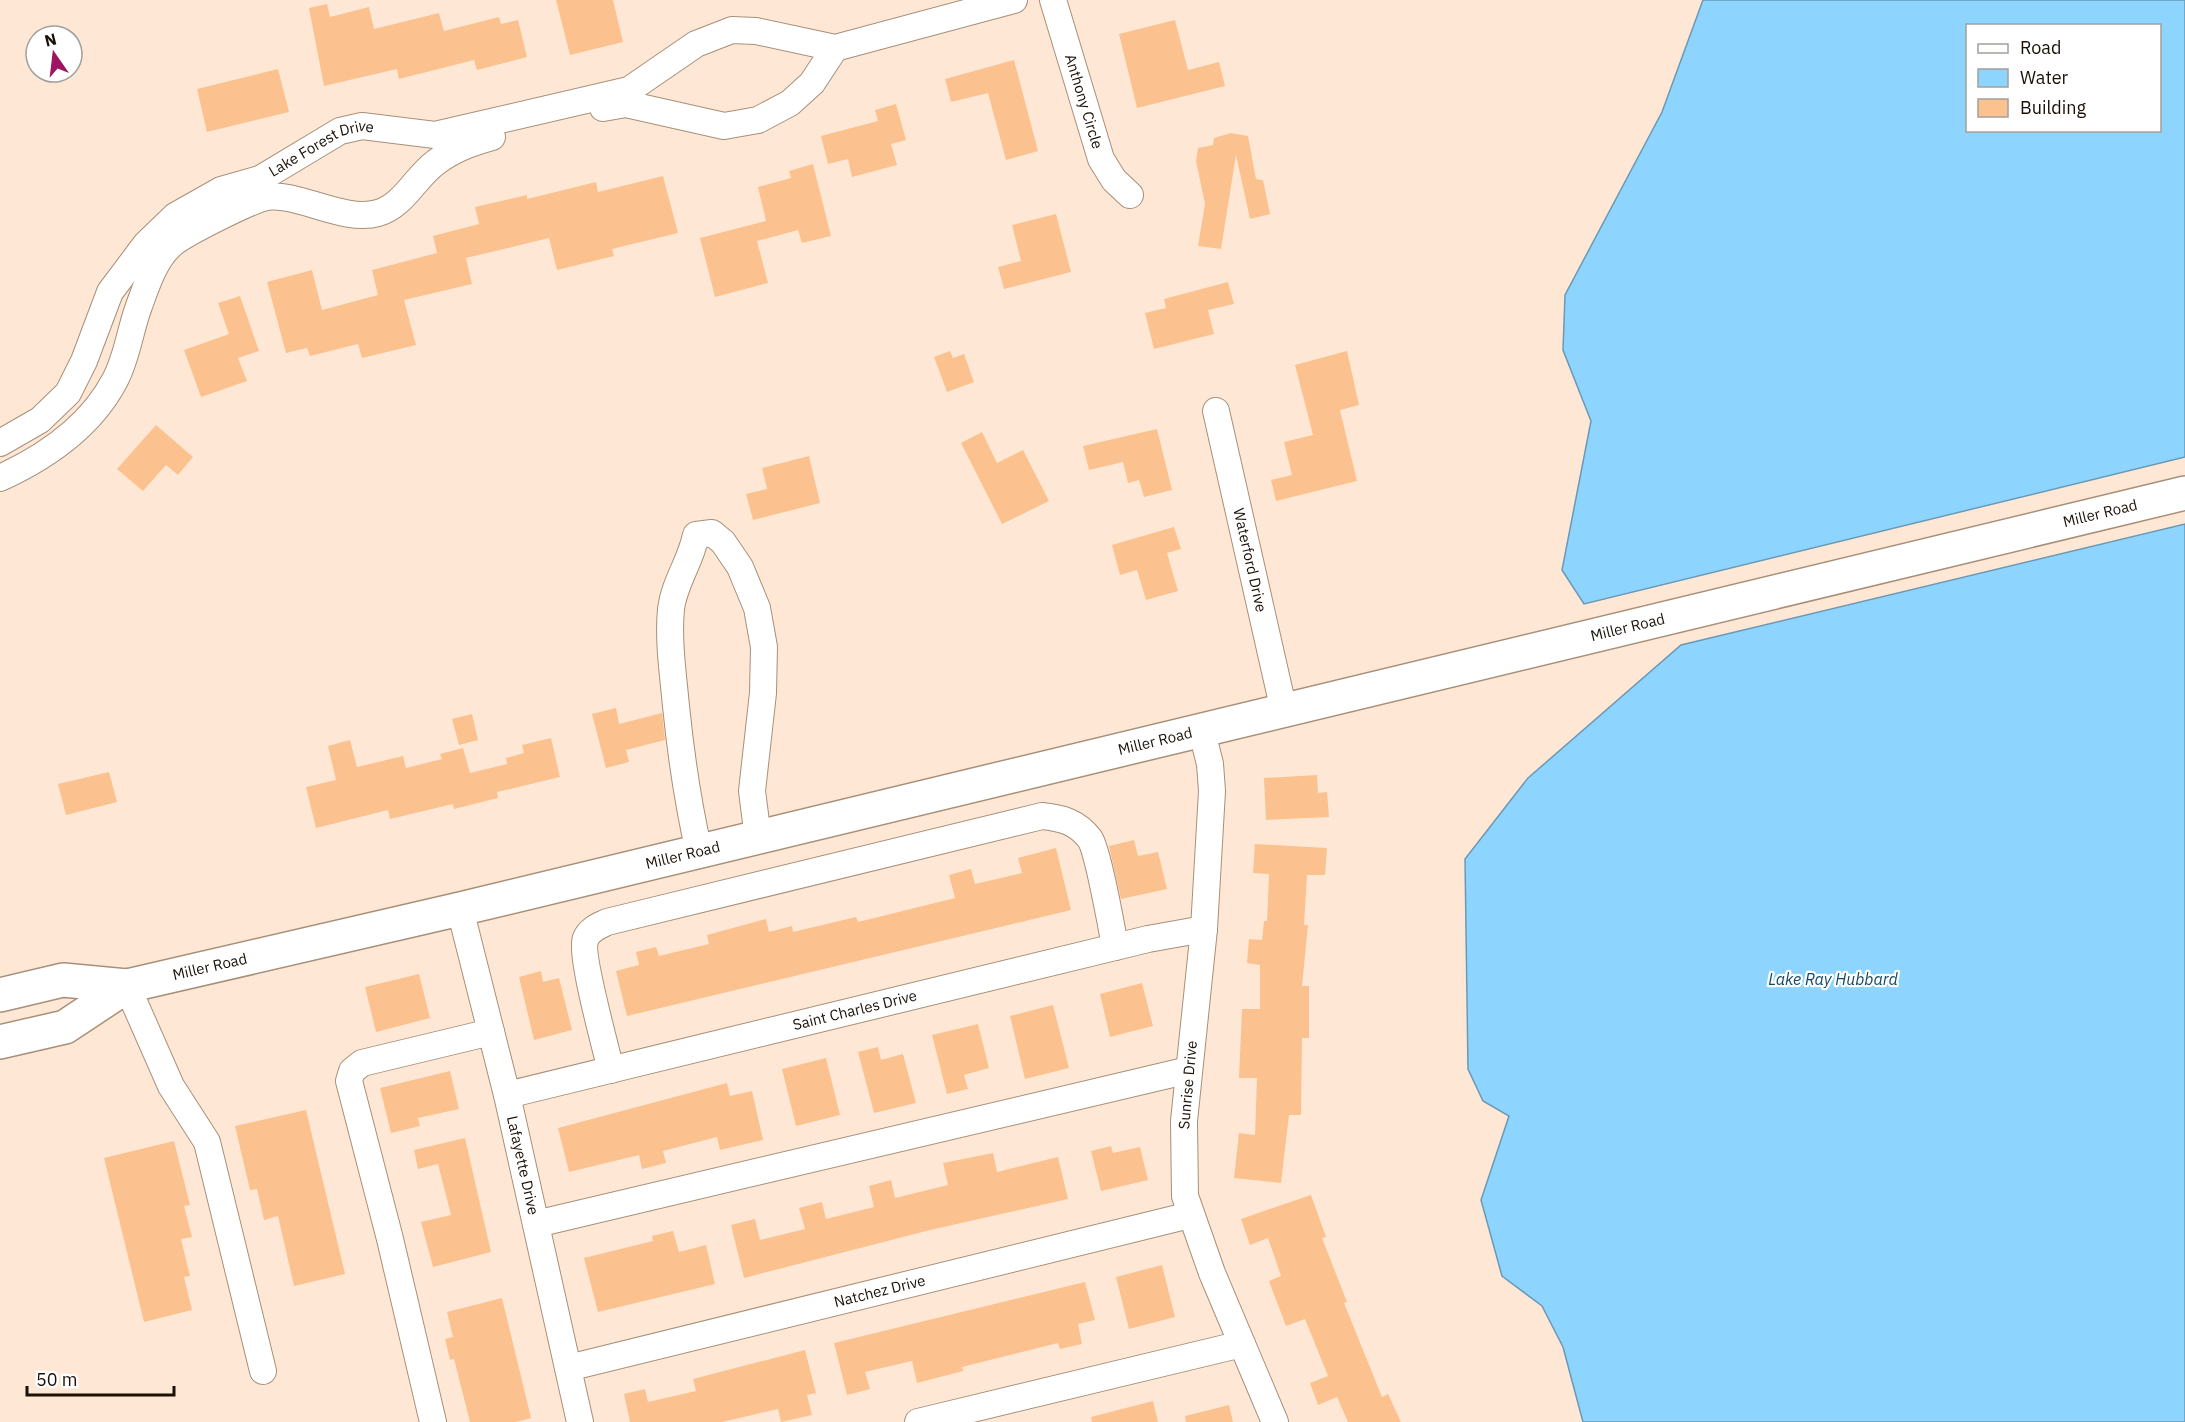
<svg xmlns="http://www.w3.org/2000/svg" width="2185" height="1422" viewBox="0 0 2185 1422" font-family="'IBM Plex Sans',sans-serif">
<rect width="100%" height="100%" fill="#fee8d5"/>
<path fill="#8dd4ff" stroke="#6a99b5" stroke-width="1.5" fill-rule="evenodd" d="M1703,0H2185V457L1584,604L1562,570L1591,421L1563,350L1565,295L1662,112ZM1968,26H2160V130H1968Z
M2185,524V1422H1583L1563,1347L1542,1306L1502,1276L1481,1200L1509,1116L1483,1101L1468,1069L1465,859L1528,778L1681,645Z"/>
<path fill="#fbc28f" d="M556,0H613L623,42L570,55Z
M327,4L330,17L369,7L374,29L439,13L444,31L499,17L501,24L518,20L527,57L477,70L474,60L399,79L397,69L324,86L309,8Z
M1175,20L1188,70L1219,62L1225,86L1137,108L1119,34Z
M1014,60L1038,151L1006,160L988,93L951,102L945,79Z
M278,69L289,112L207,132L197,89Z
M896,104L906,140L891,144L897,165L852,177L848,159L828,164L821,136L878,121L875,110Z
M1231,133L1248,136L1256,179L1263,180L1270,214L1250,219L1236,155L1221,249L1198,246L1205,204L1196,161L1198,148L1213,145L1214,138Z
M813,164L831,236L802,243L798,230L757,241L768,283L715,297L700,238L766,221L758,187L791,178L789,171Z
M663,176L678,233L612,249L614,256L557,270L549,238L466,258L472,284L404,300L416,345L362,358L358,344L310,356L307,348L286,353L267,282L312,270L322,310L378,295L372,270L437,253L433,236L479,224L475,207L527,195V199L596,182L598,192Z
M1056,214L1071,272L1004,289L998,267L1021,261L1012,225Z
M1228,282L1234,304L1208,310L1214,334L1154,349L1145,313L1166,308L1164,299Z
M240,296L259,351L238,358L247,381L201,397L184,350L229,334L218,303Z
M950,351L953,358L964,354L974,382L947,392L934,357Z
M1347,351L1359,405L1340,410L1357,481L1276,501L1271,480L1292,475L1284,442L1313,435L1295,365Z
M156,425L193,457L178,475L166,465L143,491L117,469Z
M1157,429L1172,490L1144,497L1139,480L1128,483L1123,462L1089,470L1083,446Z
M982,432L997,463L1023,450L1049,501L1002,524L961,443Z
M809,456L820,503L753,520L746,494L767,489L762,468Z
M1174,527L1181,549L1167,553L1178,591L1146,600L1137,570L1120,575L1112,545Z
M616,708L619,724L662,713L665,740L626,750L629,762L606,768L592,714Z
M472,714L478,740L459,745L452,719Z
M551,738L560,777L497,792L498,798L454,809L453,804L390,819L388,810L316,828L306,787L336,780L328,746L350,740L357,767L403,756L406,768L442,759L440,754L463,748L470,773L507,764L506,758L524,753L522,745Z
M109,772L117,802L66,815L58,784Z
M1317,775L1318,793L1327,792L1329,817L1266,820L1264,778Z
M1134,840L1138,856L1158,852L1167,889L1121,899L1109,846Z
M1255,844L1327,848L1325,875H1307L1304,925H1308L1302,986H1309V1038H1302L1301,1115H1289L1281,1183L1234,1178L1239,1133L1255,1135L1257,1078H1239L1242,1009H1260V965L1247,963L1249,939L1262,940L1264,921H1267L1269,874L1253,873Z
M1056,848L1071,910L627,1016L616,971L639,965L636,952L656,947L659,956L709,944L707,935L766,919L769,932L792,926L793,932L856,917L858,922L955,898L949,875L971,869L975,884L1022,873L1018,858Z
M541,971L543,982L559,978L572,1030L534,1040L519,977Z
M419,974L430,1018L376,1032L365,987Z
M1142,983L1153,1026L1110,1037L1100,994Z
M1053,1005L1069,1068L1025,1079L1010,1016Z
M978,1024L989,1068L964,1075L968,1089L947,1094L932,1035Z
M878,1047L881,1060L903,1054L916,1103L874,1113L858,1052Z
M826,1058L840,1115L796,1126L782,1069Z
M450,1071L459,1109L418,1118L420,1126L391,1133L380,1088Z
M727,1083L730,1096L752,1091L763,1140L720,1150L717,1137L663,1151L666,1163L642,1169L639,1155L569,1172L558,1128Z
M306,1110L345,1274L294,1286L278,1216L264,1220L257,1189L250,1190L235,1126Z
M465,1138L491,1252L433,1267L421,1222L451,1215L438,1164L418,1169L414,1150Z
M174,1141L190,1205L184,1206L192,1237L181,1239L190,1276L184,1277L192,1310L144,1322L104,1158Z
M1111,1146L1113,1153L1140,1147L1148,1180L1101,1191L1091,1151Z
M993,1153L997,1172L1058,1157L1068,1199L930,1230L744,1278L731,1225L755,1219L760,1240L805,1229L799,1208L822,1202L826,1219L874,1207L869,1186L891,1180L895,1198L948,1185L943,1163Z
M1311,1195L1326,1237L1322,1238L1347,1302L1344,1303L1382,1397L1388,1394L1401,1422H1348L1337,1397L1318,1405L1310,1383L1328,1376L1305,1319L1286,1326L1269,1281L1281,1276L1268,1238L1250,1245L1241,1219Z
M673,1231L679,1252L706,1245L715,1284L598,1312L584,1258L653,1241L652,1236Z
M1162,1265L1175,1317L1129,1329L1116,1277Z
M1085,1282L1095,1320L1078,1324L1082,1344L1060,1349L1058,1343L962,1367L963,1371L917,1383L912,1361L865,1372L870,1389L847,1395L834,1343Z
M502,1298L531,1418L516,1422H470L454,1359L450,1360L445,1339L453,1337L447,1312Z
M805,1350L816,1393L807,1395L812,1415L781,1422L778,1409L722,1422H630L624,1394L645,1389L648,1402L696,1391L693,1379Z
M1153,1401L1158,1422H1092L1091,1417Z
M1229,1405L1233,1422H1186L1185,1416Z"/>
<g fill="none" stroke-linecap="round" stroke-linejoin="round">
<g stroke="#a88f79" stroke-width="28">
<g id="minor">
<path id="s1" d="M1053,0L1101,159L1114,180L1130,195"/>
<path d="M603,108L626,104L724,126L758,120L790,103L812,83L835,48"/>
<path id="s2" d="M1216,411L1284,711"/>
<path id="s3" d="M0,443L40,420L68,393L84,361L110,292L146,244L175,216L221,190L260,179L340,131L362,126L435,135L629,90L696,44L732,30L756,31L835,48L1014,0"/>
<path d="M0,478C46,457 91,426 115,380C127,358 130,330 139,306C146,287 154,261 170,246C181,235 251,200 267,197C297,192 344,223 378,213C403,206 415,178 435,163C453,149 471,143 492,137"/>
<path d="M1202,732L1210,764L1212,791L1204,929L1184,1121L1185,1196L1212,1273L1275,1422"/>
<path d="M699,852C688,803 681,756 676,706C673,674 668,641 671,609C674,583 691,561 696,535L712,533L723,542L740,567L757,608L764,647L763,693L752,791L758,838"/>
<path id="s4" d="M460,909L507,1095L580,1422"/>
<path d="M127,986L171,1086L207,1142L263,1371"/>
<path d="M611,1070C606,1049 579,952 586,938C590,929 599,926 607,922L1042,816C1062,818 1077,822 1090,839C1097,847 1112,929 1115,947"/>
<path id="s5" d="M507,1095L1148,939L1204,929"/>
<path d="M536,1224L1189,1070"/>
<path id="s6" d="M568,1368L1190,1215"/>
<path d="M433,1422L390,1239L349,1081L352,1071L362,1063L491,1032"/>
<path d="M918,1422L1242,1344"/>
</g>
</g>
<g stroke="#a88f79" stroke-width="36">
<g id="major">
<path id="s7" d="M0,995L63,980L127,986L460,909L2185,493"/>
<path d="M0,1042L65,1027L127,986"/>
</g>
</g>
<use href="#minor" stroke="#fff" stroke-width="26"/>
<use href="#major" stroke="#fff" stroke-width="33"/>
</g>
<g text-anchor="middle" stroke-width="4.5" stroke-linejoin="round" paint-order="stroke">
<g font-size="15" fill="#191008" stroke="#fff">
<text dy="5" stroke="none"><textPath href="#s1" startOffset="106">Anthony Circle</textPath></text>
<text dy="5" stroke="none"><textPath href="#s3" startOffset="458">Lake Forest Drive</textPath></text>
<text dy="5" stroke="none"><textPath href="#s7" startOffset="2158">Miller Road</textPath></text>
<text dy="5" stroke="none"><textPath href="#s2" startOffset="153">Waterford Drive</textPath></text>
<text dy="5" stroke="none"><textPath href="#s7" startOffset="1672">Miller Road</textPath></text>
<text dy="5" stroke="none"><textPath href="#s7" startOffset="1186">Miller Road</textPath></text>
<text dy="5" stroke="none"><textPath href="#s7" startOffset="700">Miller Road</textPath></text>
<text dy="5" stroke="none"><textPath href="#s7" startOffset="214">Miller Road</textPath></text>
<text dy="5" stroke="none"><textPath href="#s5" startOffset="358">Saint Charles Drive</textPath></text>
<text transform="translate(1188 1085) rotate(-85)" y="5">Sunrise Drive</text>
<text dy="5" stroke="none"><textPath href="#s4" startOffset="264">Lafayette Drive</textPath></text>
<text dy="5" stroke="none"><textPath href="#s6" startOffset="321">Natchez Drive</textPath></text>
</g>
<g font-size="16" font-style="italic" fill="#104865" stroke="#fff">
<text x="1833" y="985">Lake Ray Hubbard</text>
</g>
</g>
<rect x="1966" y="24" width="195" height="108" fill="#ffffff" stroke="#a39f9c" stroke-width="1.5"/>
<rect x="1978" y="44" width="30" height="9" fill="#ffffff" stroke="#a39f9c" stroke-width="1.5"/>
<text x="2020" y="54" font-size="18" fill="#191008">Road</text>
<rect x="1978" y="69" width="30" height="18" fill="#8dd4ff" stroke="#a39f9c" stroke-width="1.5"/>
<text x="2020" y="84" font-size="18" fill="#191008">Water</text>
<rect x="1978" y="99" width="30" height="18" fill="#fbc28f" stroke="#a39f9c" stroke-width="1.5"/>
<text x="2020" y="114" font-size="18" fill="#191008">Building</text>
<g transform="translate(54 54) rotate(346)"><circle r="28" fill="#ffffff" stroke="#a39f9c" stroke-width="1.5"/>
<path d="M0-4.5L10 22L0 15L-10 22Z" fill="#9e1463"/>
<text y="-9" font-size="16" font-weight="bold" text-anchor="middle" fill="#191008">N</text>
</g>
<path d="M27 1386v9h147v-9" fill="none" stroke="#191008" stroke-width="3"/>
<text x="36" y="1386" font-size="18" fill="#191008" stroke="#ffffff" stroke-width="4.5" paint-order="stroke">50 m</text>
</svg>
